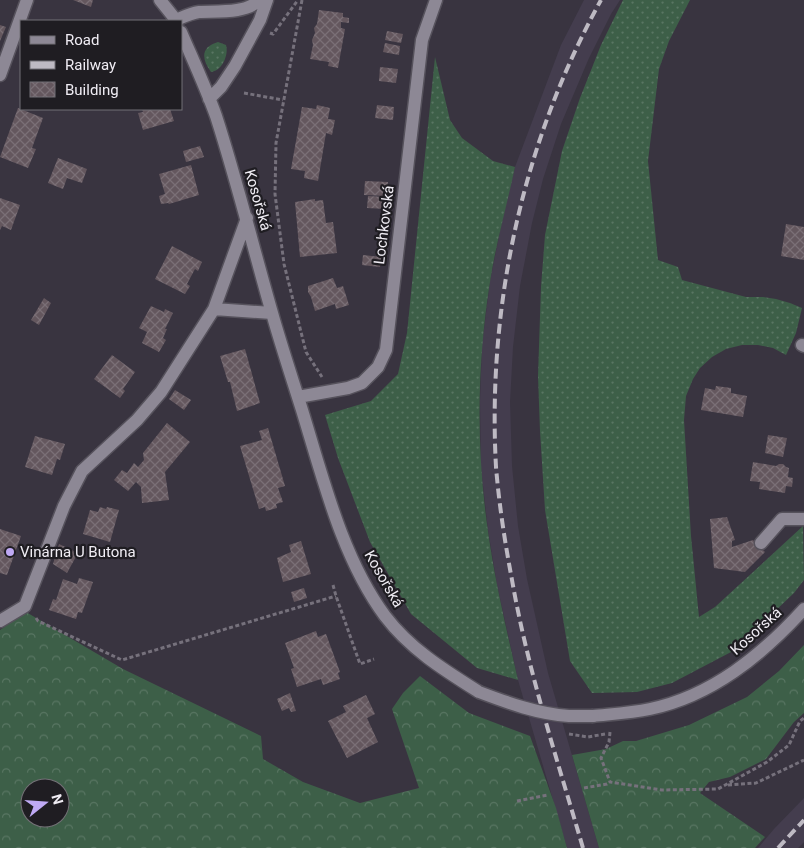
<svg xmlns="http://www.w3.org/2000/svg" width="804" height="848" viewBox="0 0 804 848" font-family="Roboto,sans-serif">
<defs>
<pattern id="grass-dots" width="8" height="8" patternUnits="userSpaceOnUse" patternTransform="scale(1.25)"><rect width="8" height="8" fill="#3d5f48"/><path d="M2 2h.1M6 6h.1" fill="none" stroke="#597663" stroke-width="1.8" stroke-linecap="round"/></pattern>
<pattern id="forest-crowns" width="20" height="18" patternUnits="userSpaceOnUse" patternTransform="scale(1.25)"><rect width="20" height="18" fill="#3d5f48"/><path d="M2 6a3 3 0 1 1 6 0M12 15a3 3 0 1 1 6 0" fill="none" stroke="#597663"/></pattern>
<pattern id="building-cross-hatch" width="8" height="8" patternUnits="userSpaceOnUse" patternTransform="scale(1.25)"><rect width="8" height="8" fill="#64575e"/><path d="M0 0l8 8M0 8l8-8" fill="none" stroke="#7a6f76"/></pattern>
</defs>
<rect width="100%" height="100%" fill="#393440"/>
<path fill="#443d4e" d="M584,0H620L611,14L589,58L561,124L543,179L532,223L520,286L513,347L510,402L512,466L518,526L527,579L548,673L599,848H567L518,680L497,585L488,530L481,468L480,401L482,345L490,281L503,216L515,167L561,45Z
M804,798V842L798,848H758L774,829Z"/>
<path fill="url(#grass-dots)" d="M623,0H690L669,41L659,69L648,161L658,260L678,267L682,280L746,297H763L776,299L790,303L802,308L796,333L786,355L773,348L758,345H742L726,349L712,357L700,368L693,379L686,396L684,420L691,536L699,617L715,607L803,526L804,580L794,593L733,651L672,683L637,692L592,693L570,661L545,510L540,431L538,376L541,287L545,235L562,151L580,98L601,45Z
M218,42L226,45C229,55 222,71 211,72C201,58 201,47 218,42Z
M435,57L450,120L462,138L493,161L515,167C507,205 496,243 490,282C477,364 476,449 488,531C495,582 507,631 518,680L477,668L411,614L370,542L338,458L325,415L371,401L398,374L407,333Z"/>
<path fill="url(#forest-crowns)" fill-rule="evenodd" d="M26,612L123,669L261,736L263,759L303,782L360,803L419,788L392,709L403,693L420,676L469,713L530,736L556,808L567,848H0V630ZM30,788H60V818H30Z
M804,645V713L794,722L766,759L730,777L709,782L700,793L765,837L755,848H599L572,755L606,749L623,741H636L689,725L747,697L779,671Z"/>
<path fill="url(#building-cross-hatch)" d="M73,0H93L91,7Z
M319,10L343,13V17L349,18V23L341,22V28L345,29L338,68L328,66L329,62L310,59L313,45L312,40L315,33L314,28L317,24Z
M0,25L6,27L0,41Z
M387,31L403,34L401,43L385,40Z
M385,43L400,46L399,55L383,52Z
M380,67L398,69L396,83L379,81Z
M317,105L330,108L328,119L335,120L332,135L326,133L318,181L304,178L305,171L291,169L302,107L316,109Z
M377,105L394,107L393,120L375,118Z
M18,108L43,118L32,148L36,149L28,168L0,157Z
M142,109H170L174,121L143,130L138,113L143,112Z
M200,146L204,157L186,162L183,151Z
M58,158L87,169L82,183L67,178L63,189L48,183Z
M191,165L199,195L169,204L168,203L161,204L159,196L165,194L159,174Z
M365,181L388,182L387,196L364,195Z
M368,196L387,197L386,209L367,208Z
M0,198L20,205L11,230L2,226L0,230Z
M315,199V201L323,200L326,223L333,222L337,253L300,257L295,202Z
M786,224L804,227V260L781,256Z
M172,246L202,262L198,271L195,269L187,284L190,286L185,294L155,279Z
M363,255L381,257L380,267L362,265Z
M333,278L337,288L343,286L349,305L336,309L335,304L315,311L311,297L308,292V286Z
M44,298L51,303L39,325L31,320Z
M151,306L164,312L165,309L173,313L165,329H167L163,338L166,340L159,352L142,343L147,332L139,328Z
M245,349L260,403L237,411L230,382H228L220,356Z
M112,355L135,372L123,389L125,391L120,398L94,379Z
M716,386L731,388V393L747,396L743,417L701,410L705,388L715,390Z
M175,390L191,400L184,410L169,399Z
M167,423L190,442L165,472L169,500L142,503L141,487L136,482L128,491L114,480L122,470L127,473L134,463L138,467L144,460L143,453Z
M268,428L285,486L278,488L283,502L276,504L277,508L266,511L265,507L259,509L240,446L262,440L259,431Z
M768,435L787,438L783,457L765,453Z
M35,436L65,444L60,460L57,459L52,475L25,467Z
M753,462L776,466L779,464H783L786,467L789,468L788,477L793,478L792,487L786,486L785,493L759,489L760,482L750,481Z
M100,507L106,509L107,507L119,510L110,542L83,534L90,510L98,512Z
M727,517L735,540L732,541V547L753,540L765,552L745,572L714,568L710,519Z
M0,529L21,536L7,575L0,573Z
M301,541L311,574L283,582L277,558L291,552L289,545Z
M59,544L78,553L67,573L53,564Z
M79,578L93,582L82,613L78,612L76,619L49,610L53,599L56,600L63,579L77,584Z
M304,588L307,598L294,602L291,592Z
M316,631L318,637L326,634L340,672L338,673L340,679L323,685L321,679L297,687L291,669L294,668L285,643Z
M290,693L296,711L291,712L289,708L282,711L277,699Z
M366,695L375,714L367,718L378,742L347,758L328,721L346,712L343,706Z"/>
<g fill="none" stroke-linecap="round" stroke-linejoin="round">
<g stroke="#56525c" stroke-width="15">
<path id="minor" d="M160,0L176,20
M176,20C183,17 191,13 199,12C215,11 247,14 259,0
M181,32C193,60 206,88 216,116C237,181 253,247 272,313C281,345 292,378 302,410C323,478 342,558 385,616C410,649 444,670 479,692
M0,75L27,0
M209,99L221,87L235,66L260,20L267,0
M214,309L272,313
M802,345L804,346
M298,397L348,388L362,383L378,367L386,350L422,40L436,0
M761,543L782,519H804
M0,621L25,606L64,506L82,471L137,420L161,392L214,309L247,218
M593,716C612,714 631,713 650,709C712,696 762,655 804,609"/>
</g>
<path stroke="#76717c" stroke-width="3" stroke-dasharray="4 2.5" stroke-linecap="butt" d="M302,0L276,143L275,194L284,264L306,352L322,377
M270,33L273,34L298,0
M244,93L283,100
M333,585L336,596L360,664L374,659
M36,618L38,621L122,660L336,596
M610,732L609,742L601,758L610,782L662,790L718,789L767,762L789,745L800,721L804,718
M728,785L756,783L804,760
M584,788L607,784L610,782
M517,801L548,795"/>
<use href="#minor" stroke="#8d8895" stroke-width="12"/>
<path stroke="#bebac3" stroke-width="4" stroke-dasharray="10 5" stroke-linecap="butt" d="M583,848C557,759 528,671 512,580C505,543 499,504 496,467C487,306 523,141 601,0
M778,848L804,820"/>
<g stroke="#56525c" stroke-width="15" stroke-linecap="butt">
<path id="minor-bridge" d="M479,692C508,703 538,714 569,716C577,716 585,716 593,716"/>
</g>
<path stroke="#76717c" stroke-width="3" stroke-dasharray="4 2.5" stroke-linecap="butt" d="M569,734L588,737L605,734"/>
<use href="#minor-bridge" stroke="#8d8895" stroke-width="12"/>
</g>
<circle fill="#bfa9f4" stroke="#1f1d22" stroke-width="2" cx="10" cy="552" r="5"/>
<g text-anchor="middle" stroke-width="4.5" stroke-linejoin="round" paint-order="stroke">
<g font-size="15" fill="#f0edf4" stroke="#1f1d22">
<text transform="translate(258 200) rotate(74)" y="5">Kosořská</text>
<text transform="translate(384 225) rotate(-83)" y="5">Lochkovská</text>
<text transform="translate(384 579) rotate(60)" y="5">Kosořská</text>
<text transform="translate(756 631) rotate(-42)" y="5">Kosořská</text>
</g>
<g font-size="15" fill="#f0edf4" stroke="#1f1d22" text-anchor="start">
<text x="20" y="557">Vinárna U Butona</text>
</g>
</g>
<rect x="20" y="20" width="162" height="90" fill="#1f1d22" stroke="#737076"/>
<rect x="30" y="36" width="25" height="8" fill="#8d8895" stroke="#737076"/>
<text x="65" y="45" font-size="15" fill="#f0edf4">Road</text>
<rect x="30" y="61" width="25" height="8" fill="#bebac3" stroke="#737076"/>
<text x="65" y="70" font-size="15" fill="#f0edf4">Railway</text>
<rect x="30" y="82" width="25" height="15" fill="url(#building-cross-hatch)" stroke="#737076"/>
<text x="65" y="95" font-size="15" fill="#f0edf4">Building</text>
<g transform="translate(45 803) rotate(73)"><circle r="24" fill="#1f1d22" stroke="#737076"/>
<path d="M0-4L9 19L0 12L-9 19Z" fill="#bfa9f4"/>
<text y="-8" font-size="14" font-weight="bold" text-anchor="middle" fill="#f0edf4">N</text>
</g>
</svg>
